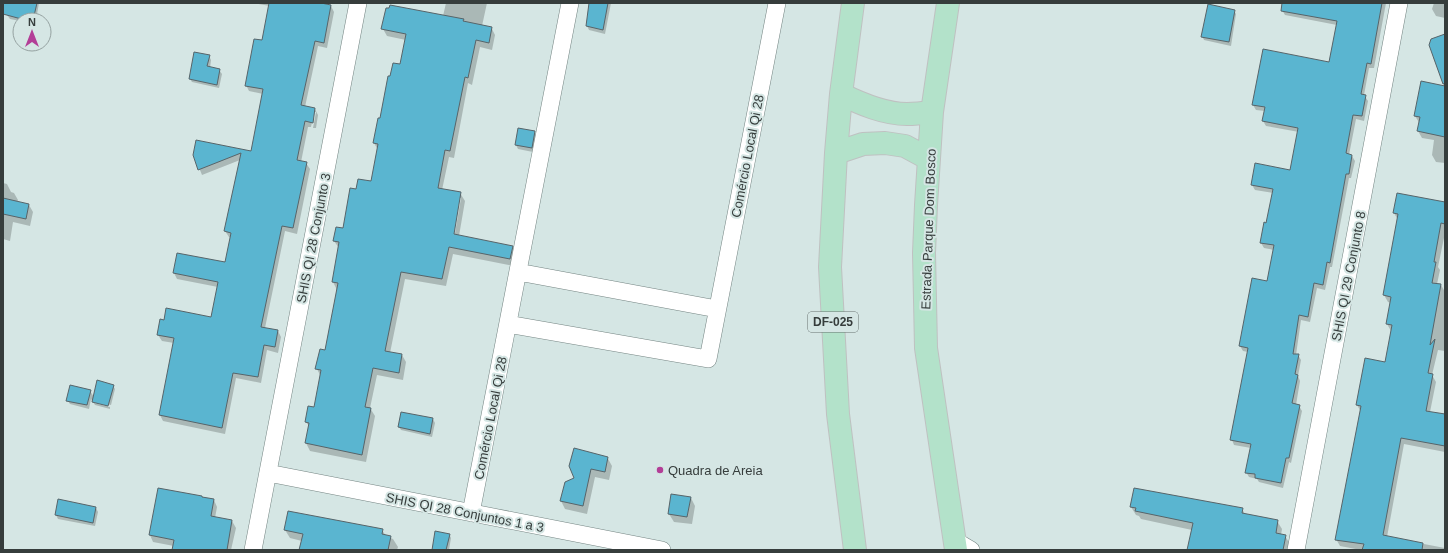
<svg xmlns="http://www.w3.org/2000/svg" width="1448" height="553" viewBox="0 0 1448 553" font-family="Arial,sans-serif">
<rect width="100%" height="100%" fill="#d5e6e4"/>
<path fill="#0003" fill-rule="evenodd" d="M10,3H39L36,20H20V21L10,19L7,15Z
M253,3H320L331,6L334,12L327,48L318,46L305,107L315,109L318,115L316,128H313L316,112H314L311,127H308L301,162L306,163L310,169L297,234L285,231L265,328L278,331L281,337L278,353L267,350L261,383L236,378L225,434L163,421L160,415L174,343L162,341L158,335L212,318L218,287L177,279L174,273L178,254L226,263L231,238L229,237L225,231L240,160L202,175L194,155L252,152L263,94L249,91L246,85L263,41L270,6Z
M446,3H487L482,26L491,27L495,35L492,50L480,47L472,85L468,83L454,158L449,157L442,190L460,193L465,201L459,236L512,246L516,254L514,266L453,254L446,286L405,279L390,353L402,355L406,362L403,380L377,375L370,408L375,416L366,462L310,451L306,443L309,426L306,422L315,408L321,377L317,369L326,351L337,290L333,282L339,248L334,241L343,229L357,190L372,182L378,150L374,143L379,119H381L391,77L401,65L406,40L387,36L383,29L443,16ZM459,198H461L454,239L452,238Z
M590,3H611L605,34L589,30L587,26Z
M1284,3H1386L1374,68H1369L1364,95L1368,101L1364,121L1356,119L1349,155L1352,156L1355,161L1351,178H1349L1332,267H1330L1325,290L1317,288L1310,322L1301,320L1296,355H1298L1301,360L1298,376L1300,381L1296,405L1299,406L1302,411L1291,463L1289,462L1283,488L1259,482L1257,479L1249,477L1246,472L1251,448L1234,445L1232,440L1248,352L1243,351L1240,346L1252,279L1267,282L1274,250L1264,248L1261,243L1267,224L1273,193L1255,190L1252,185L1291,171L1299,132L1266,126L1263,121L1265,111L1256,110L1253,105L1330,63L1337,25L1285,15L1282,10Z
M1434,3H1445V18L1436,16L1432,9Z
M1234,11L1236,14L1231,46L1204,40L1202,36Z
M1445,35V163L1436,162L1432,155L1434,140L1422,138L1418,131L1420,124L1415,116L1444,86L1433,57H1434Z
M209,56L211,60L210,68L219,70L222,74L219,88L192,82L190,79Z
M534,132L536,136L533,152L518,149L516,145Z
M3,183L7,184L11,192L14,193L18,200L17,202L29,205L33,212L30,226L13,222L10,241L3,239Z
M1445,203V233L1438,267L1440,270L1437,284L1441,285L1445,292V351L1438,350L1432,375L1436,382L1430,412L1445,415V452L1404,444L1387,537L1445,548V550H1361L1340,546L1336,539L1361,412L1357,405L1386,363L1391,331L1387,324L1391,303L1388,302L1384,295L1398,220L1394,213Z
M113,386L115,389L111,405L94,401V403L110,407V409L95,405L91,399L89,409L70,404L68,401L90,391L94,397Z
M401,413L433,419L435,423L432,437L401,430L399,427Z
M607,457L612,466L609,480L595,477L587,514L565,509L561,501L576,479Z
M159,489L214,500L217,507L215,518L232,521L236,528L231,550H173L174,546L153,542L150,535Z
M672,495L691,498L695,506L692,524L674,522L669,514Z
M1131,507L1242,509L1245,514L1277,521L1282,529L1281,535L1285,536L1290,544L1289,550H1188L1192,530L1141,519L1139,516L1136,515Z
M96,508L98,512L95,526L58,519L56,515Z
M288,512L382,530L386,536L393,539L398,547L397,550H300L302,541L290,538L285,530Z
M449,534L451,538L449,550H433Z"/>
<path fill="#5ab5d0" stroke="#576469" d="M3,3H37L33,20H25L3,14Z
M269,3H321L331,5L324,43L315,41L301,105L315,108L313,123L305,121L297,160L307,162L293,228L282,226L261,327L278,330L275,347L264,345L258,377L233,373L222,428L159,415L174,338L157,335L160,319L164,320L166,308L211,317L218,282L173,273L177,253L225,262L231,233L224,231L241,153L198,170L193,155L196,140L251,151L263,89L245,86L254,39L262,40Z
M589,3H608L603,30L586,26Z
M1282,3H1382L1371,64L1367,63L1361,94L1366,95L1362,116L1353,115L1346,153L1352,155L1349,174H1346L1330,263L1327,262L1323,285L1314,283L1308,317L1299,315L1293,354H1299L1295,374L1298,375L1292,403L1300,405L1289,458H1286L1281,483L1255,478V474L1245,473L1251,444L1230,440L1248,348L1239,346L1252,278L1267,281L1274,245L1260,243L1264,222L1266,223L1273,189L1251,185L1255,163L1290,170L1298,128L1262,121L1265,107L1252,105L1263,49L1329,62L1337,21L1281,11Z
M1208,4L1235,10L1229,42L1201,37Z
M390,5L464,19L463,21L492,27L489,43L476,40L468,78L465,77L450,151L445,150L438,188L461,192L454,234L513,246L510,259L449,247L442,279L401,272L385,351L402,354L399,373L373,368L365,407L371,408L362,455L305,443L309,423L305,422L308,406L314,407L321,370L315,369L320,349L325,350L338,283L332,282L339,242L333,241L336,227L343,228L350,188L356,189L358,179L371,181L378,144L373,143L378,118H380L388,76H390L393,63L400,64L406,34L381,29L386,8H389Z
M1445,34V83L1443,84L1429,45L1431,39Z
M194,52L210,55L207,66L220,69L217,85L189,79Z
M1421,81L1445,86V137L1417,131L1420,117L1414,116Z
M518,128L535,131L532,148L515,145Z
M1397,193L1445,202V224L1441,223L1434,262H1436L1432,283L1441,284L1430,345L1435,339L1428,373L1433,374L1426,411L1445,414V446L1401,438L1383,535L1423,543L1422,550H1362L1364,544L1335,540L1361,406L1356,405L1365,358L1385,362L1392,325L1386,324L1391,297L1383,295L1398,214L1393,213Z
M3,198L29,204L26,219L3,214Z
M97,380L114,385L108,406L92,402Z
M70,385L91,390L87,405L66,401Z
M401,412L433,418L430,434L398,427Z
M574,448L608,457L605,472L591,469L583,506L560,501L565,482L574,478L569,466Z
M158,488L202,496V497L214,499L211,516L232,520L227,550H172L174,540L149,535Z
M1134,488L1243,508L1242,513L1278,520L1276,533L1286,535L1283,550H1187L1193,523L1135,511L1136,508L1130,507Z
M671,494L691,497L687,517L668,514Z
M58,499L96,507L93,523L55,515Z
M288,511L383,529L382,534L391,536L388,550H299L303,534L284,530Z
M435,531L450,534L446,550H432Z"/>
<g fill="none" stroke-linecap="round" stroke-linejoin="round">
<g stroke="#758583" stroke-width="18">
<path id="minor" d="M518,272L717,309
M508,324L708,359L777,3
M268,473L662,550
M471,513L570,3
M954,540L971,550
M253,550L358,3
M1296,550L1399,3"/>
</g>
<g stroke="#bfc1c1" stroke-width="24">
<path id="primary" d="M853,3L841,94L836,153L830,267L838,414L855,550
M948,3L932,112L926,205L924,253L925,300L926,348L956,550
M841,94C861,104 884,114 907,114C915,114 924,113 932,112
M836,153L863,144L885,143L905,146L929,159"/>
</g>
<use href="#minor" stroke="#fff" stroke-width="17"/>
<use href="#primary" stroke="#b3e2ca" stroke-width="22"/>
</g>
<circle fill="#b33e97" stroke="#d5e6e4" stroke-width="1.5" cx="660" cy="470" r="4"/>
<g text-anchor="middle" stroke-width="4" stroke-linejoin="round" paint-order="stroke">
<rect fill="#d5e6e4" stroke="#66706e" stroke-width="1" x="808" y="312" width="50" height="20" rx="3"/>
<g font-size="12" font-weight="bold" fill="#363d3c">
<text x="833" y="326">DF-025</text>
</g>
<g font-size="13" fill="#363d3c" stroke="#d5e6e4">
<text transform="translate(747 156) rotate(-79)" y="5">Comércio Local Qi 28</text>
<text transform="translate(928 229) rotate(-88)" y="5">Estrada Parque Dom Bosco</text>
<text transform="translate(313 238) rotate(-79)" y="5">SHIS QI 28 Conjunto 3</text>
<text transform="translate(1348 276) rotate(-79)" y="5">SHIS QI 29 Conjunto 8</text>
<text transform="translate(490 418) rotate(-79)" y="5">Comércio Local Qi 28</text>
<text transform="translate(465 512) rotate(11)" y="5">SHIS QI 28 Conjuntos 1 a 3</text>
</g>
<g font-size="13" fill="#363d3c" stroke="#d5e6e4" text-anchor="start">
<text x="668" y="475">Quadra de Areia</text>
</g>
</g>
<rect width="1448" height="553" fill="none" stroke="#363d3c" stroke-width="8"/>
<g transform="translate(32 32)"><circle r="19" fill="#d5e6e4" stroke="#95a2a1"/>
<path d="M0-3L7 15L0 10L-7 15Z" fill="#b33e97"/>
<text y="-6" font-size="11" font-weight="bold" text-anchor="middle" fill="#363d3c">N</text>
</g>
</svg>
